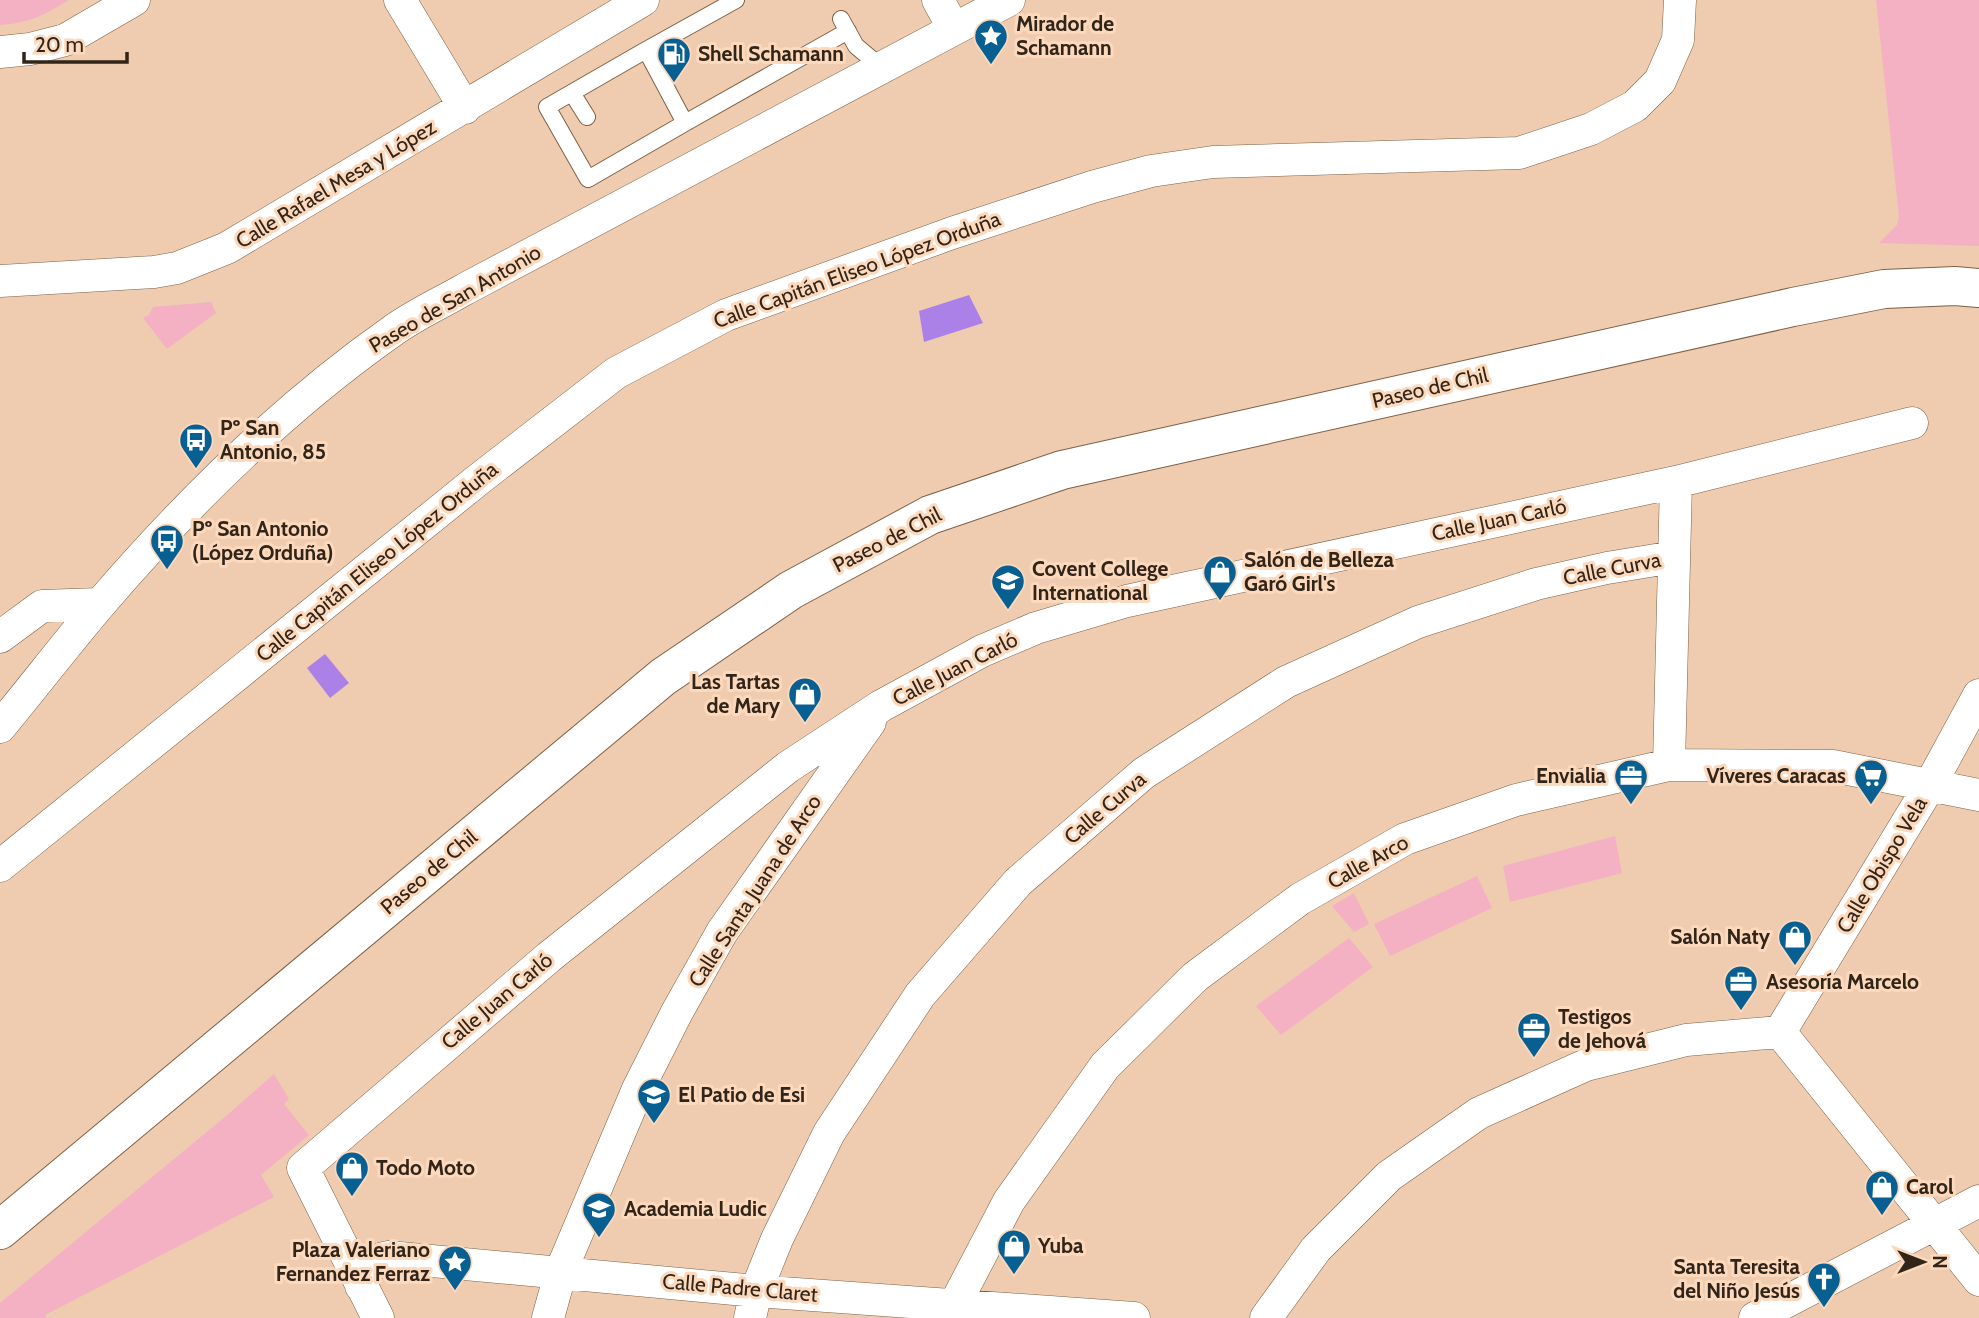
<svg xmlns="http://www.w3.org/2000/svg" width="1979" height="1318" viewBox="0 0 1979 1318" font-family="Cabin,sans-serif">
<rect width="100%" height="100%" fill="#efccaf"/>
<path fill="#f3b1c3" d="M0,0H69C44,15 30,23 0,25Z
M1876,0H1979V246L1879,243L1897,225L1899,217Z
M211,302L216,313L167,349L143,318L149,315L153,307Z
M1615,836L1622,873L1510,902L1503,866Z
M1477,876L1492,908L1390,956L1374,924Z
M1354,893L1369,924L1354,932L1332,906Z
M1349,938L1373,967L1281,1035L1256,1006Z
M274,1074L289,1099L284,1104L309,1135L261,1175L274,1197L45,1315L46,1318H0V1303L226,1116Z"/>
<path fill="#ab81e7" d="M969,295L983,323L924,342L919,311Z
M325,654L349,683L330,698L307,668Z"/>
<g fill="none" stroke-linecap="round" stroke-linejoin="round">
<g stroke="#7f6046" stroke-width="18">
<path id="lane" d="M736,0L646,50L685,123L848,31
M841,19L856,46L881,67
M646,50L547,107L588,179L685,123
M572,93L587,117"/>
</g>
<g stroke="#7f6046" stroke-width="33">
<path id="street" d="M400,0L465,108
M938,0L954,29
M0,52L30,49L65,40L134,0
M0,281L154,272L177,268L227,248L643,0
M0,637L42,606L100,604
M0,727C34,686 66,644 101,603C187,503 283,408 391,332C414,315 441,303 465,289L1009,0
M1669,765L1676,482
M0,866L479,479L616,373L726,315L952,233L1092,187L1151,171L1213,162L1519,153L1591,129L1635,106L1660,81L1678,40L1680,0
M1780,1032L1930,785L1979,695
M1780,1032L1979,1280
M361,1286C367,1271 371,1259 389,1257L756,1291L1134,1318
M378,1318L303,1168L549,957L788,767L881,706L982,651L1036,628L1127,601L1676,482L1912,423
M548,1318L561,1271L638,1089L677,1012L722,932L870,722
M750,1318L756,1291L777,1239L829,1133L920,995L1018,882L1144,773L1286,682L1418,622L1536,584L1607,568L1674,557
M951,1318L954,1306L1009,1201L1105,1066L1195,977L1300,899L1405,839L1516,800L1669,765L1833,766L1979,795
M1266,1318L1316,1249L1389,1176L1479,1113L1586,1065L1686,1040L1780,1032
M1755,1318L1979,1201"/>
</g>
<g stroke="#7f6046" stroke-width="40">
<path id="secondary" d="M0,1230L663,677L791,590L930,515L1062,470L1793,307L1884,289L1955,286L1979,288"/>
</g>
<use href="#lane" stroke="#fff" stroke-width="16"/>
<use href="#street" stroke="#fff" stroke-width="32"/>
<use href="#secondary" stroke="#fff" stroke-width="38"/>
</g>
<defs>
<g id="sight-pin" transform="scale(1.75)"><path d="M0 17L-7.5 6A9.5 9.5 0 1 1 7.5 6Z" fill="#076091" stroke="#fcd9bc"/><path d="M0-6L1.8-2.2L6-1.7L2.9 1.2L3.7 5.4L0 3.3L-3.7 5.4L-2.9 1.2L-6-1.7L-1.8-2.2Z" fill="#fff"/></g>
<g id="fuel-pin" transform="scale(1.75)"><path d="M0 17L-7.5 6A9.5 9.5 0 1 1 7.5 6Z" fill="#076091" stroke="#fcd9bc"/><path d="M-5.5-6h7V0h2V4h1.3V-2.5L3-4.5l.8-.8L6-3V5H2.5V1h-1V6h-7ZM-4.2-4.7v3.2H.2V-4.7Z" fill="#fff"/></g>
<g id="bus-pin" transform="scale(1.75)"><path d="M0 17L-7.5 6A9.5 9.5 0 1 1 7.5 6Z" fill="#076091" stroke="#fcd9bc"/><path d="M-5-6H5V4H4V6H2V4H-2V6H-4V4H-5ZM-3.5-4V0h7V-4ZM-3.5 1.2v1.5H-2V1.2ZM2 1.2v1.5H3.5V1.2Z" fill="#fff"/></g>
<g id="shop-pin" transform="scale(1.75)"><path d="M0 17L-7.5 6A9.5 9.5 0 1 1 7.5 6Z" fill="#076091" stroke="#fcd9bc"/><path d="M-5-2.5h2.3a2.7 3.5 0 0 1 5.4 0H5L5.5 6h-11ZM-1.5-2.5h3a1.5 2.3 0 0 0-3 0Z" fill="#fff"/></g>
<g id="school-pin" transform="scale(1.75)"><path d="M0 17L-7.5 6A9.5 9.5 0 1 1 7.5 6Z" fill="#076091" stroke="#fcd9bc"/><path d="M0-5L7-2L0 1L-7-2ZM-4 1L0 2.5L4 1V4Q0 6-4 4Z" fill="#fff"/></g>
<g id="office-pin" transform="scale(1.75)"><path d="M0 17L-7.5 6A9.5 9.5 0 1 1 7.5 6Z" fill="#076091" stroke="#fcd9bc"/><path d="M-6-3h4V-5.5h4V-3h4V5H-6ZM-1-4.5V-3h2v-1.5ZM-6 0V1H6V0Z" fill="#fff"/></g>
<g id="supermarket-pin" transform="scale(1.75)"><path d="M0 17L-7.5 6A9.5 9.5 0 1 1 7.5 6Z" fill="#076091" stroke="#fcd9bc"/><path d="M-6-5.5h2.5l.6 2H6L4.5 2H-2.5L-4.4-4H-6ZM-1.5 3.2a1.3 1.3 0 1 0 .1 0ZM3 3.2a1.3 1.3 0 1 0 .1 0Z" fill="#fff"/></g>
<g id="church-pin" transform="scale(1.75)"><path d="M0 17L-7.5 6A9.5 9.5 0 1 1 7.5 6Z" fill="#076091" stroke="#fcd9bc"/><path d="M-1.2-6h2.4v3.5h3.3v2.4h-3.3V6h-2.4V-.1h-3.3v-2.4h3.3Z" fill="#fff"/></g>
</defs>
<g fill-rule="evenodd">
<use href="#sight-pin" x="991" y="36"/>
<use href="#fuel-pin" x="674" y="54"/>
<use href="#bus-pin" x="196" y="440"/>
<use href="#bus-pin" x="167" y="541"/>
<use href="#shop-pin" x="1220" y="572"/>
<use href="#school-pin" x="1008" y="581"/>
<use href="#shop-pin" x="805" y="694"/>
<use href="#office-pin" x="1631" y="776"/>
<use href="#supermarket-pin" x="1871" y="776"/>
<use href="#shop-pin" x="1795" y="937"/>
<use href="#office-pin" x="1741" y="982"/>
<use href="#office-pin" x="1534" y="1029"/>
<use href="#school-pin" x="654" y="1095"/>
<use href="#shop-pin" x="352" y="1168"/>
<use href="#shop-pin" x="1882" y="1187"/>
<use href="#school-pin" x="599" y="1209"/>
<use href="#shop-pin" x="1014" y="1246"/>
<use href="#sight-pin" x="455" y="1262"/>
<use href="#church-pin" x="1824" y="1279"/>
</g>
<g text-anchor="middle" stroke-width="6" stroke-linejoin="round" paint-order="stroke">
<g font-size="21" font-weight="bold" fill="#312418" stroke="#fcd9bc" text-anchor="start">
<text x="1016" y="31">Mirador de<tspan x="1016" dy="24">Schamann</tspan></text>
<text x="698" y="61">Shell Schamann</text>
<text x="220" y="435">Pº San<tspan x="220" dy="24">Antonio, 85</tspan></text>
<text x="192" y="536">Pº San Antonio<tspan x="192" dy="24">(López Orduña)</tspan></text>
<text x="1244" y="567">Salón de Belleza<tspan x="1244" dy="24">Garó Girl's</tspan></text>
<text x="1032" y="576">Covent College<tspan x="1032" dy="24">International</tspan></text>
<text x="780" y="689" text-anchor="end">Las Tartas<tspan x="780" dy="24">de Mary</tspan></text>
<text x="1606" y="783" text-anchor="end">Envialia</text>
<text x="1846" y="783" text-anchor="end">Víveres Caracas</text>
<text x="1770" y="944" text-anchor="end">Salón Naty</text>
<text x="1766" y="989">Asesoría Marcelo</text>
<text x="1558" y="1024">Testigos<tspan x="1558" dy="24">de Jehová</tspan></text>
<text x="678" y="1102">El Patio de Esi</text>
<text x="376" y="1175">Todo Moto</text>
<text x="1906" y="1194">Carol</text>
<text x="624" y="1216">Academia Ludic</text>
<text x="1038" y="1253">Yuba</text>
<text x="430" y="1257" text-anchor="end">Plaza Valeriano<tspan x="430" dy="24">Fernandez Ferraz</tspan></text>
<text x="1800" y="1274" text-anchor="end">Santa Teresita<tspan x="1800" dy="24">del Niño Jesús</tspan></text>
</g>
<g font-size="21" fill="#312418" stroke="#fcd9bc">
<text transform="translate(336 184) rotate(-31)" y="7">Calle Rafael Mesa y López</text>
<text transform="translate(857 270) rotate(-20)" y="7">Calle Capitán Eliseo López Orduña</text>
<text transform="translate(455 299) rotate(-30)" y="7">Paseo de San Antonio</text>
<text transform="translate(1430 388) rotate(-13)" y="7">Paseo de Chil</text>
<text transform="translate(1499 520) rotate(-12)" y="7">Calle Juan Carló</text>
<text transform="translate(887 540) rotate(-27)" y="7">Paseo de Chil</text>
<text transform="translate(377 562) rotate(-39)" y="7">Calle Capitán Eliseo López Orduña</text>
<text transform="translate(1612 569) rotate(-11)" y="7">Calle Curva</text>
<text transform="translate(955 669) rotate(-27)" y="7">Calle Juan Carló</text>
<text transform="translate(1105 808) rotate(-40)" y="7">Calle Curva</text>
<text transform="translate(1368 862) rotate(-29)" y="7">Calle Arco</text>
<text transform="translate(1882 865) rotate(-59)" y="7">Calle Obispo Vela</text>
<text transform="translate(429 872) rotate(-40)" y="7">Paseo de Chil</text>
<text transform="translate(755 891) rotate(-57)" y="7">Calle Santa Juana de Arco</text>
<text transform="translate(497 1001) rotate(-40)" y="7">Calle Juan Carló</text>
<text transform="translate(740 1288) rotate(5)" y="7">Calle Padre Claret</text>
</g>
</g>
<g transform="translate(1923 1262) rotate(90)" stroke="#fcd9bc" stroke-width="5" paint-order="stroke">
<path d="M0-5L12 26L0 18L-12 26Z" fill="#312418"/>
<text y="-10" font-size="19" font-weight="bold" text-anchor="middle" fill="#312418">N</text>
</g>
<path d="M24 52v10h103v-10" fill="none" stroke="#312418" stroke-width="3.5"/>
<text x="35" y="52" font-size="21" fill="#312418" stroke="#fcd9bc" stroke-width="5" paint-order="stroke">20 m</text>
</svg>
